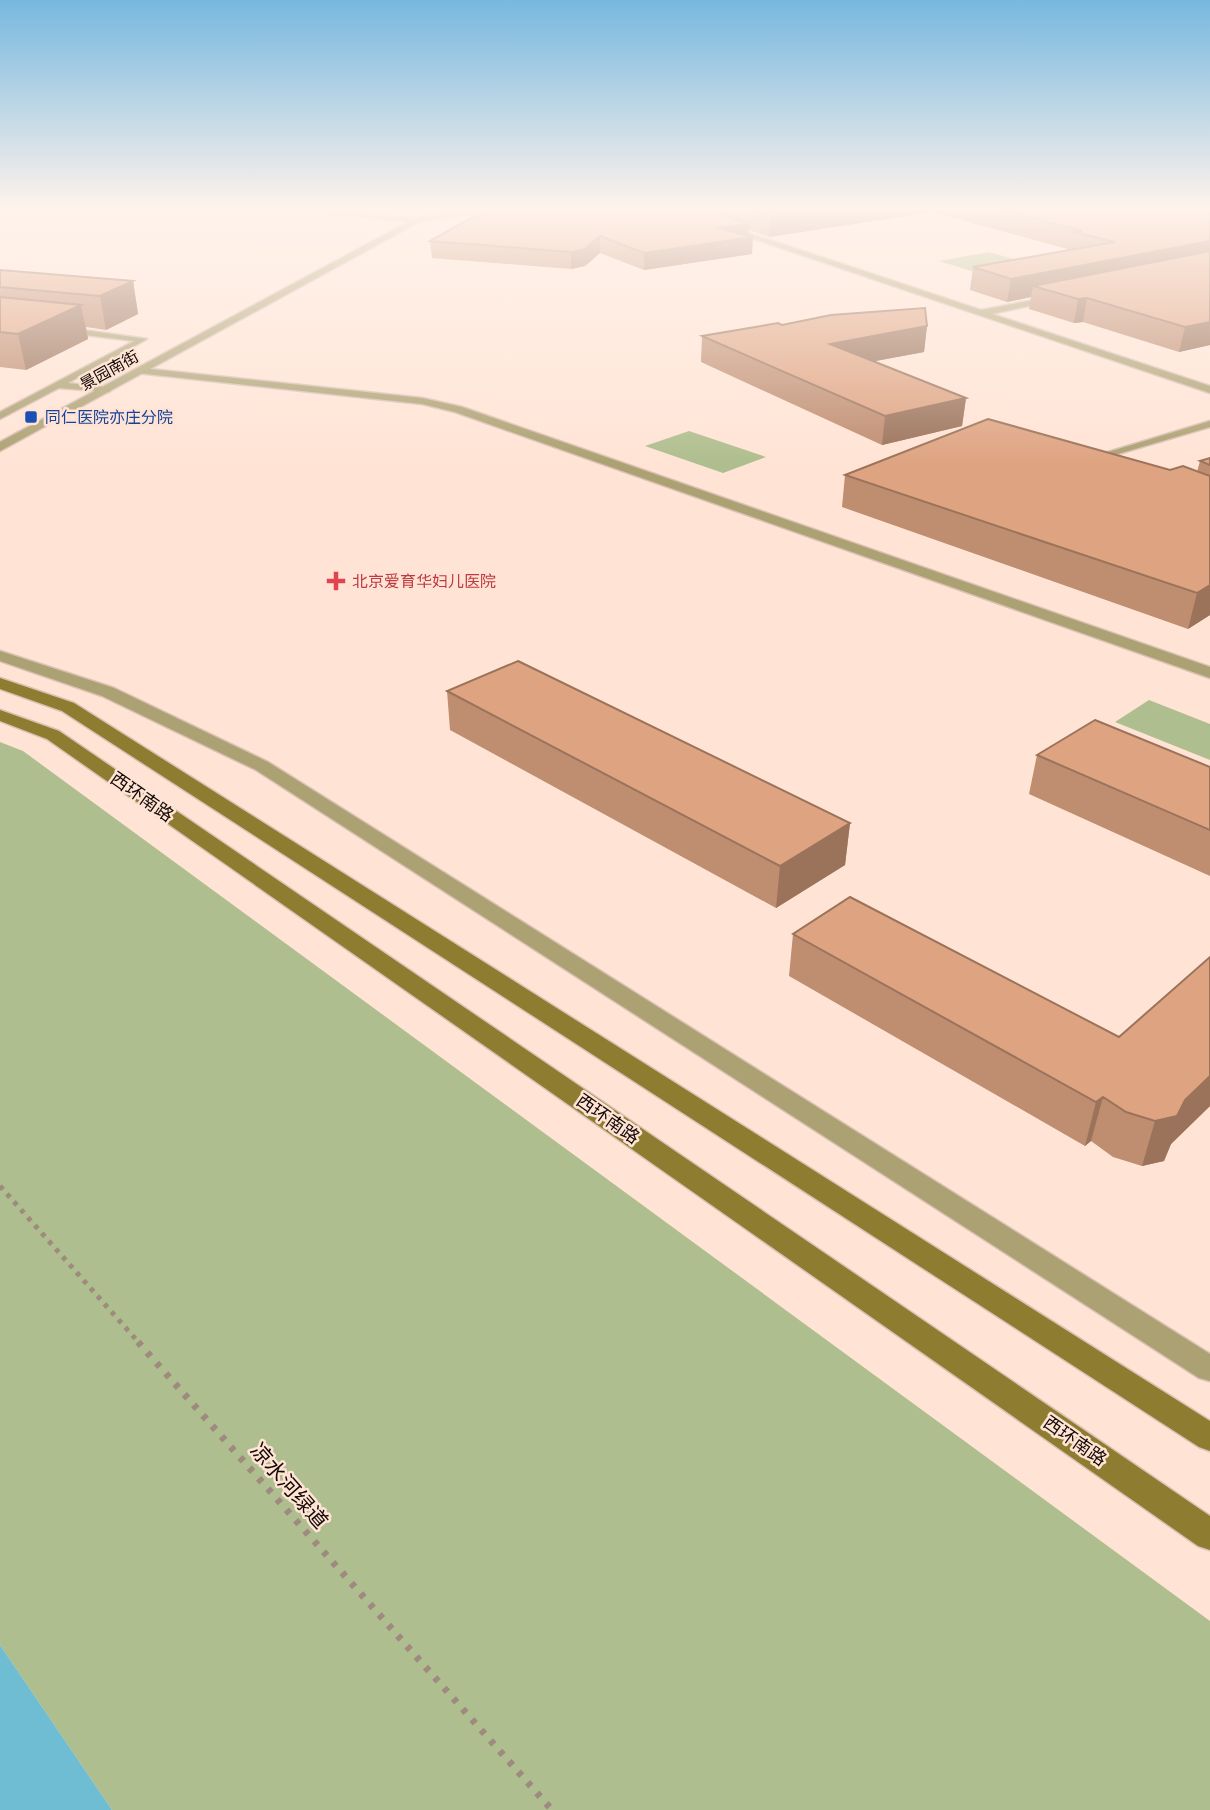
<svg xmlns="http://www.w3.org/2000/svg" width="1210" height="1810" viewBox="0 0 1210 1810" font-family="Manrope,'Noto Sans SC',sans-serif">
<rect width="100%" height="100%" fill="#ffe4d5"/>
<path fill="#afbe8e" d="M989,252L1043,268L992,277L939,261Z
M689,431L766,457L723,473L645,446Z
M1149,700L1210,724V760L1115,722Z
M0,742L23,751L1210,1621V1810H112L0,1645Z"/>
<path fill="#6ebdd2" d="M0,1645L112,1810H0Z"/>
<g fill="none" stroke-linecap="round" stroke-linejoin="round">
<g stroke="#d9c1b4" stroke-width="3">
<path id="service" d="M63,327L147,339L68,383L106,387L111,390L109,392L59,388L0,419V412L134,341L60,332Z
M1210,421V427L1094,461L1085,459Z"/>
</g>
<g stroke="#d9c1b4" stroke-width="3">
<path id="minor" d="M668,210H680L981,310L1060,295V299L992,314L1210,386V393Z
M141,368L422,398L462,407L1210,667V678L455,412L422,404L137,373V369Z"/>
</g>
<g stroke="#d9c1b4" stroke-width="3">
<path id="tertiary" d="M299,210L417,218L471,210H492L419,222L0,451V442L408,222Z
M0,651L114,688L268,762L1210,1354V1381L1199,1378L256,770L102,696L0,661Z"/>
</g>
<g stroke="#d9c1b4" stroke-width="3">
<path id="secondary" d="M0,678L74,703L1210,1421V1451L1199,1447L62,711L0,689Z
M0,710L59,731L1210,1516V1550L1198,1546L47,739L0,721Z"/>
</g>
<path stroke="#9e8a7f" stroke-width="5" stroke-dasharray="4.5 6" stroke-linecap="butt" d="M0,1186L140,1344"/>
<path stroke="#9e8a7f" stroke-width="7" stroke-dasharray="5 9" stroke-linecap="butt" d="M138,1342L552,1810"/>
<use href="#service" fill="#aca172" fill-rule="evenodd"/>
<use href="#minor" fill="#aca172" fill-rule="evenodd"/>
<use href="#tertiary" fill="#aca172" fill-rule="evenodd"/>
<use href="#secondary" fill="#8e7c30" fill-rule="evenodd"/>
</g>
<path fill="#bf8d70" d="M497,210H1202L1210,212V345L1179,352L1083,322L1074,323L1029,309L1031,297L1007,302L970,290L973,267L1071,250L931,212L769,237L749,230V236L752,254L644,270L600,253L585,266L571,269L432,258L430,241Z
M0,270L133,281L138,314L106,330L86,327L88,339L26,370L0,367Z
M782,325L927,326L924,352L874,361L966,398L962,426L882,445L701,362L702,336Z
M1210,458V615L1188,629L842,507L845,475L1170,470L1197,472L1200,461Z
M447,691L850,823L845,865L776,908L450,730Z
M1037,755L1210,767V876L1029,794Z
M793,934L1119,1037L1210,957V1106L1171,1144L1164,1161L1142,1166L1113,1157L1091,1141L1085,1146L789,976Z"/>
<path fill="#9b735b" d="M811,210H931V212L769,237L770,216Z
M749,224L748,238L753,237L752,254L644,270V253L717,228Z
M600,236V253L585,266L571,269V252Z
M1210,241V262L1033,286L1031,297L1007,302L1011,279Z
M133,281L138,314L106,330L100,296Z
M1087,298L1083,322L1074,323L1078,299Z
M81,305L88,339L26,370L18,334Z
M1210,322V345L1179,352L1185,327Z
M927,326L924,352L828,370L830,344Z
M966,398L962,426L882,445L885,416Z
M1210,585V615L1188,629L1197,593Z
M850,823L845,865L776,908L780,866Z
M1210,1076V1106L1171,1144L1164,1161L1142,1166L1155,1121L1185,1100Z
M1103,1097L1091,1141L1085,1146L1096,1102Z"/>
<path fill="#dea482" stroke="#9b735b" stroke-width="2" d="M497,210H707L749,224L717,228L753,237L644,253L600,236L585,249L571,252L430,241L471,218Z
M751,210H811L770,216Z
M1003,210H1202L1210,212V241L1011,279L973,267L1115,242L1074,232L1082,231Z
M1210,251V322L1185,327L1087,298L1078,299L1033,286Z
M0,270L133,281L100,296L0,287Z
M0,297L81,305L18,334L0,332Z
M925,308L927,326L830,344L966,398L885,416L702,336L778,323L782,325L831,315Z
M988,419L1170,470L1183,466L1210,476V585L1197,593L845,475Z
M1210,458V465L1200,461Z
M518,661L850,823L780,866L447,691Z
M1095,720L1210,767V830L1037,755Z
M850,897L1119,1037L1210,957V1076L1185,1100L1177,1116L1155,1121L1126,1112L1103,1097L1096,1102L793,934Z"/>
<linearGradient id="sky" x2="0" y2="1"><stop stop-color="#77b8df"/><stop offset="0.45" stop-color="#fff3ec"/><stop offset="1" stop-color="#fff3ec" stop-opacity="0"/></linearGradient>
<rect width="1210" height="463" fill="url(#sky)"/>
<rect fill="#1a4fb4" stroke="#ffe4d5" stroke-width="2.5" x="24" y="410" width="14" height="14" rx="3.5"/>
<path fill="#e0444e" stroke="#ffe4d5" stroke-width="2.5" d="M332.5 570.5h7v7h7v7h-7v7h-7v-7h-7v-7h7z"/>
<g text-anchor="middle" stroke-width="5" stroke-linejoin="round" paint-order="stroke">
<g font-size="16" fill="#130904" stroke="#ffe4d5">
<text transform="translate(109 370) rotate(-29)" y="6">景园南街</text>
</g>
<g font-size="16" fill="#164399" stroke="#ffe4d5" text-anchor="start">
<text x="45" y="423">同仁医院亦庄分院</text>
</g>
<g font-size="16" fill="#be3a42" stroke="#ffe4d5" text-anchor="start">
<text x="352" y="587">北京爱育华妇儿医院</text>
</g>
<g font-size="18" fill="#130904" stroke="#ffe4d5">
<text transform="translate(142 797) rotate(35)" y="6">西环南路</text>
<text transform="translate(608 1119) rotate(35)" y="6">西环南路</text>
<text transform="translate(1075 1441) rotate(35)" y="6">西环南路</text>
</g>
<g font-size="21" fill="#130904" stroke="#ffe4d5">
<text transform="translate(289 1486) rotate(49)" y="7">凉水河绿道</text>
</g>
</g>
</svg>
